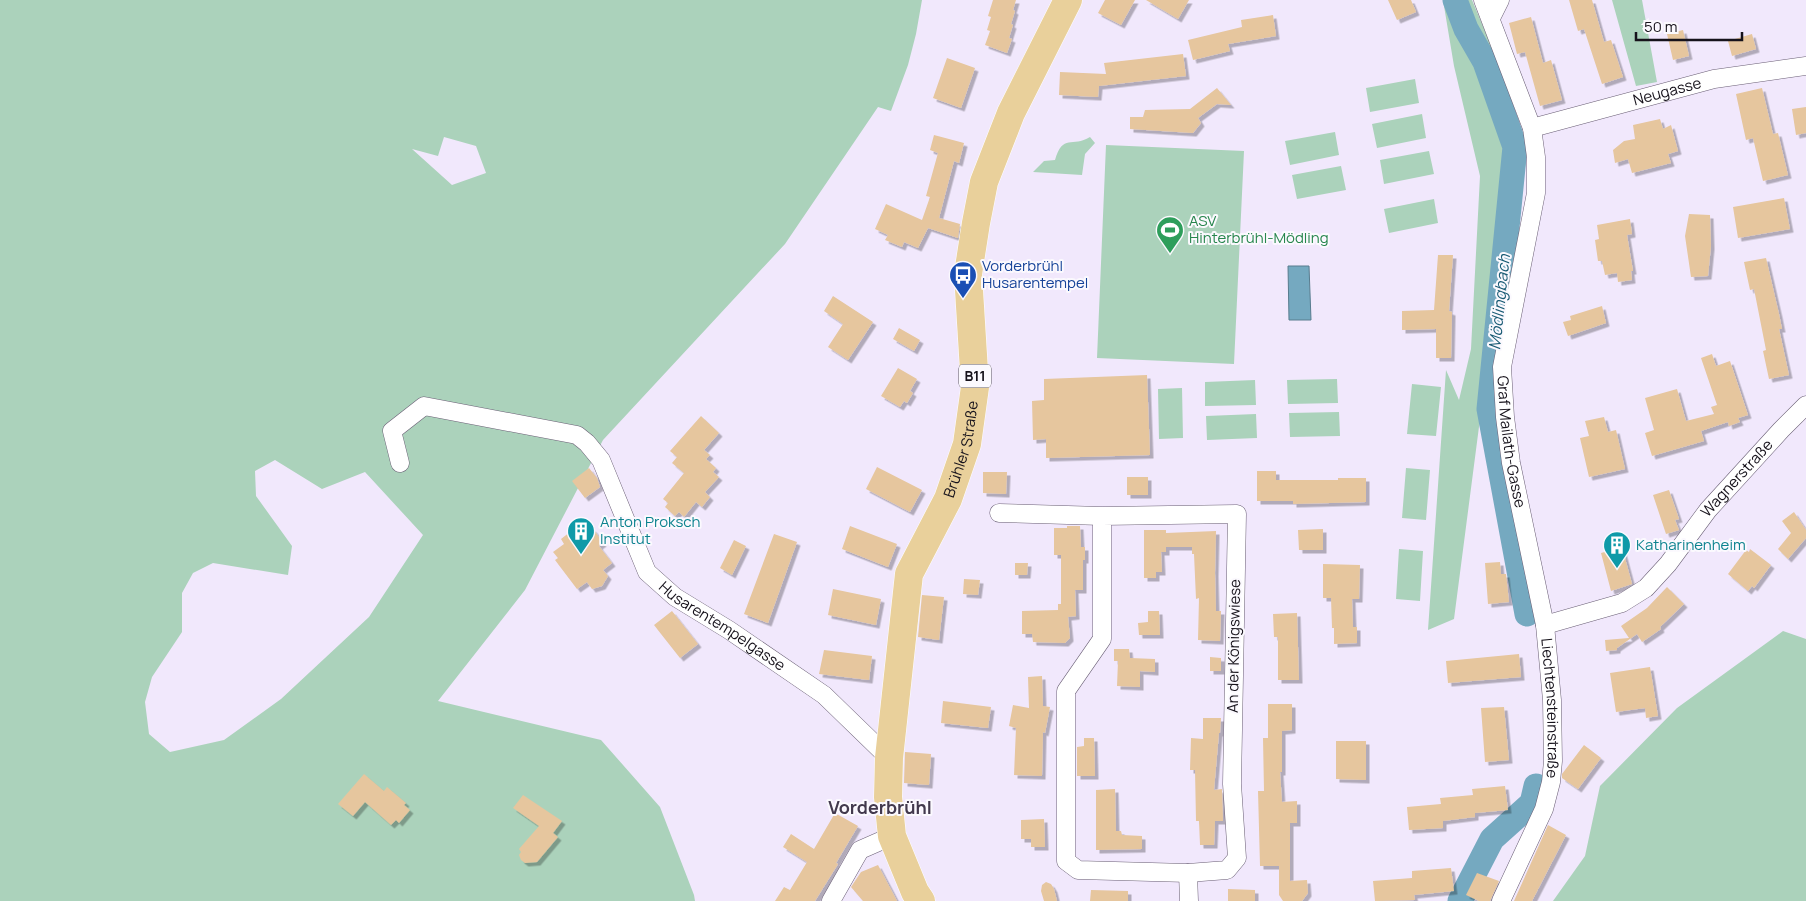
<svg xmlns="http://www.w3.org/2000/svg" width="1806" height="901" viewBox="0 0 1806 901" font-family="Manrope,sans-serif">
<defs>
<filter id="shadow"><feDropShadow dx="3.5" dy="3.5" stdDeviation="0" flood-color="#0004"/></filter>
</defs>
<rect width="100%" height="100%" fill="#f1e8fc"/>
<path fill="#abd2bb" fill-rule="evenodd" d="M0,0H922L916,34L908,65L891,111L878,107L785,244L603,440L525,590L438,701L601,740L660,807L694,895L695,901H0ZM444,137L476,146L486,173L452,185L412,149L438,156ZM275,460L322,489L365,472L423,535L369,617L281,699L224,740L170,752L149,734L145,702L152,677L182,632V593L193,573L213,563L288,575L292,546L256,496L255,471Z
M1443,0H1472L1498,62L1526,162L1483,396L1454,619L1428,630L1446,370L1459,400L1471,349L1480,176L1454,66Z
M1612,0H1642L1657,82L1636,86Z
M1415,79L1419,103L1370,112L1366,88Z
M1422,114L1426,138L1377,148L1372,124Z
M1335,132L1339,155L1290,165L1285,141Z
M1090,137L1095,143L1085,154L1082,175L1033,172L1044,161L1055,160C1063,133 1072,148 1090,137Z
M1106,145L1244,151L1234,364L1097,358Z
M1429,151L1434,174L1384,184L1380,160Z
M1341,166L1346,190L1297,199L1292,175Z
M1434,199L1438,223L1389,233L1384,209Z
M1337,379L1338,403L1288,404L1287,380Z
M1255,380L1256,405L1205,406V382Z
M1412,384L1441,387L1436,436L1407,434Z
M1182,388L1183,438L1159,439L1158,389Z
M1339,412L1340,436L1290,437L1289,413Z
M1256,414L1257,438L1207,440L1206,416Z
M1406,468L1430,470L1426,520L1402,518Z
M1399,549L1423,551L1420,601L1396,599Z
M1783,631L1806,639V901H1553L1585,856L1600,786L1677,708Z"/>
<path fill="#75a9c0" stroke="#587c8e" d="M1288,266H1309L1311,320H1289Z"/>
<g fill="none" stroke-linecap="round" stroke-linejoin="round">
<path stroke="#75a9c0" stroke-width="25" d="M1455,0L1466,29L1485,62L1515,147L1489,409L1527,614
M1460,901L1492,839L1532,803L1536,786"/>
</g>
<path fill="#e6c69e" filter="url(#shadow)" d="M993,0H1016L1013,10L1015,11L1011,24L1013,25L1009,38L1012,39L1007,53L985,45L990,31L987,30L991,17L988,16Z
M1105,0H1135L1121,25L1098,13Z
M1146,0H1189L1178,19Z
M1388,0H1411L1416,12L1397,20Z
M1569,0H1592L1604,42L1611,40L1623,77L1602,84L1584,29L1578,31Z
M1273,15L1276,36L1228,44L1230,51L1193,60L1188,40L1242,27L1241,20Z
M1531,17L1543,63L1551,60L1562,100L1540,106L1525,52L1517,54L1509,23Z
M1683,30L1689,56L1673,60L1667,34Z
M1752,34L1756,49L1732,56L1728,41Z
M1183,54L1186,76L1099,86L1098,97L1059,95L1060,72L1106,74L1104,63Z
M947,58L975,68L961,108L933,98Z
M1217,88L1231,105L1217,104L1198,118L1201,123L1193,133L1130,129V117H1143L1145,110L1190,109Z
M1762,88L1773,134L1778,133L1788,175L1763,181L1753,138L1746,140L1736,94Z
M1806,107V133L1796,135L1792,109Z
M1660,119L1663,129L1671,125L1678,151L1668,154L1671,163L1632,173L1628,159L1615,163L1613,150L1624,141L1635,139L1633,125Z
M934,135L964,143L959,163L954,161L939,218L960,224L958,238L928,228L918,248L904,242L902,247L885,240L888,235L875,229L886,204L922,220L930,197L926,196L938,153L930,150Z
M1784,198L1790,229L1738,238L1733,207Z
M1689,214L1710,215L1711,246L1708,276L1691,277L1685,236Z
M1630,219L1632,234L1627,235L1633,271H1631L1632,280L1618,282L1617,273L1605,275L1602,261H1598L1595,240L1599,239L1597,225Z
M1438,255H1453L1449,311L1452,312L1451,358H1436V329L1402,330V311L1434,310Z
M1766,258L1779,314L1782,329H1779L1789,375L1769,379L1763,351L1766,350L1754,289L1750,290L1744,262Z
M833,296L873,322L848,360L828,347L843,324L824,311Z
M1602,306L1606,323L1568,336L1563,322L1571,320L1570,316Z
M899,328L920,340L914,351L893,339Z
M1712,354L1716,366L1730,361L1748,415L1738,418L1740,422L1729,426L1728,422L1701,431L1704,441L1652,456L1645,433L1654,430L1645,398L1677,389L1686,421L1714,414L1711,407L1717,405L1701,358Z
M898,368L917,379L910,391L913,393L907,403L904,401L900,407L881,396Z
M1147,375L1150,455L1046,458V439L1033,440L1032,401L1044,400V379Z
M701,416L719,433L704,450L710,455L706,459L716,468L713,472L719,477L705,492L710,497L702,507L696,502L684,517L679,512L675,516L665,507L668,503L663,499L684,473L672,463L677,457L670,451Z
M1604,417L1608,432L1616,430L1625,469L1589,477L1580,438L1589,436L1585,421Z
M877,467L922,490L910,512L866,489Z
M589,468L597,478L600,487L585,498L572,481Z
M1257,471H1276V480H1338V478H1366V502L1293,504V501H1257Z
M983,472H1007L1006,494L983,493Z
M1127,477H1148V495H1127Z
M1669,490L1679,519L1675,520L1679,530L1666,534L1653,495Z
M1794,512L1806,530V538L1788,559L1778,549L1791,533L1782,521Z
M579,525L581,528L589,526L594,530L603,543L599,546L612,563L603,570L608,576L602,586L592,589L587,582L577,589L555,560L558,558L553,552L564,544L561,539Z
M850,526L897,544L888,567L842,549Z
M1067,526H1080L1081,547H1085V560H1083V590H1075L1076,616L1068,617L1070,638L1065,643L1033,642L1032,634H1022V611L1058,610V604H1061V555H1054V528H1067Z
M1323,529V550H1299L1298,530Z
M1144,530H1166V533L1216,531L1215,573L1216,611H1221L1220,641L1198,640L1199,598L1196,599L1194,554H1192V547H1166V552H1161L1162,572H1156V578H1144Z
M774,534L797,542L768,623L744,614Z
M734,540L746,546L732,575L720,568Z
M1622,547L1632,584L1611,591L1601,553Z
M1750,549L1771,565L1754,588L1752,586L1748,591L1728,574L1746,550L1749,552Z
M1500,562L1501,574H1506L1509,602L1488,604L1485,563Z
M1015,563H1028L1027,575H1015Z
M1323,564L1360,565L1359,599H1352L1353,627H1357V643L1334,644V628H1332L1331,598H1323Z
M964,579L980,580L978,595L963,594Z
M1667,587L1684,604L1660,627L1661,629L1642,642L1637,634L1617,648V650L1606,651L1605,640L1629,638L1621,626L1647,608Z
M833,589L881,599L876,625L828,615Z
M922,595L944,597L939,640L918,637Z
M672,611L698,644L680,658L654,625Z
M1148,611H1159L1160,635H1139L1138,623L1148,622Z
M1297,613L1299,680H1278V637H1274L1273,614Z
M1114,649H1129L1130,658L1155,659V672L1140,671V687L1117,686L1118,661H1114Z
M824,650L872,656L869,680L819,674Z
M1519,654L1521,677L1448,683L1446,661Z
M1210,657L1221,658V671H1210Z
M1650,667L1658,716L1646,718L1645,708L1616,712L1610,673Z
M1042,676L1043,706L1050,707L1045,733L1043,732L1042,776L1014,775L1016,728L1009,726L1013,705L1029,708L1028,677Z
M943,701L991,707L988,728L941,723Z
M1268,704H1292V730L1282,731V772H1280L1282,802L1297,801V823H1290V881L1307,880L1308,893L1302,901H1283L1279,895V866H1260L1258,791H1264L1263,738H1268Z
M1504,707L1509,760L1485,762L1481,708Z
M1203,718H1221L1220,733H1219L1214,790L1222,789L1223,821H1215L1214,845H1200L1199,821H1196L1195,770H1190L1191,738L1203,739Z
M1084,738H1094L1095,776H1077V747L1084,746Z
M1336,741H1366V780L1336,779Z
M1584,745L1601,758L1578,789L1562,778V774Z
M905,752L931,754L929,785L904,783Z
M364,774L384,791L387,787L406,803L404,805L410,810L399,823L396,820L391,825L365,802L353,816L338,804Z
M1505,786L1508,810L1475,813V817L1443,821V828L1409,830L1407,807L1441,804L1440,798L1473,795L1472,789Z
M1115,789L1116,831H1121L1122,835L1142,836V849L1096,850V790Z
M523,795L562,821L553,833L558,837L537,862L525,863L521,860L519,855L521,852L519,849L539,826L513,808Z
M835,813L858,826L836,863L838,864L815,901H775L784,887L790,890L807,862L783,847L791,834L814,849Z
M1044,819L1045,847H1031V839H1021V820Z
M1548,825L1566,835L1532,901H1514Z
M878,865L897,901H863L851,887L861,872Z
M1451,868L1454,891L1414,895L1415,900L1375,901L1373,881L1412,878V871Z
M1477,873L1499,881L1490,901H1479L1466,895Z
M1046,882L1051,884L1054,889L1057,901H1044L1041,891L1042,885Z
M1228,889L1255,890V901H1228Z
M1091,890L1128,891V901H1090Z"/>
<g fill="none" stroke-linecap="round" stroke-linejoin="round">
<g stroke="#6a5f75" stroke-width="19">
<g id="street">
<path id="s1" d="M1483,0L1532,128L1536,157V193L1502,367L1505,417L1511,463L1545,625L1552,700L1553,761L1551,782L1544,809L1501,901"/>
<path d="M1491,18L1500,0"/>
<path id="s2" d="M1532,128L1714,79L1806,66"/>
<path id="s3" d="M400,463L392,431L424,406L577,435L587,443L601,460L647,572L675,597L729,630L824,695L889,758"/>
<path d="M999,513L1102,516L1237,514L1232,784L1237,858L1227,870L1188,873L1078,870L1066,861V691L1102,639V516"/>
<path id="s4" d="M1545,625L1622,603L1646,588L1668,564L1708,510L1781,430L1806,405"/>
<path d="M1188,873L1189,901"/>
<path d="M831,901L860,850L892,836"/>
</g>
</g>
<g stroke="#fff" stroke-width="29">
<g id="primary">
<path id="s5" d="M921,901L915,892L892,836L888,797L889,758L909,574L948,499L967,444L975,387L968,274L976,223L984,182L1011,113L1068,0"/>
</g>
</g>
<use href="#street" stroke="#fff" stroke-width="18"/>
<use href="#primary" stroke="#e9d09b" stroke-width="28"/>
</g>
<defs>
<g id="stadium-pin" transform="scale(1.4375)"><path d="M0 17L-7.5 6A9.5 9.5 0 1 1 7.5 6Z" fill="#2e9e5b" stroke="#fbf9fe"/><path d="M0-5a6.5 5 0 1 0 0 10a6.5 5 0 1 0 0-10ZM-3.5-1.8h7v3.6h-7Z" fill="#fff"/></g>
<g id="bus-pin" transform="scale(1.4375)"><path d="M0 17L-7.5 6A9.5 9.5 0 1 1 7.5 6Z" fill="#1a4fb4" stroke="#fbf9fe"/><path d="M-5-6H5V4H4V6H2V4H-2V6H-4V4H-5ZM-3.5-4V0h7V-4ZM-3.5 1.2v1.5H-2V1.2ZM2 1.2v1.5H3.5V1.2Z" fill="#fff"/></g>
<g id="building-pin" transform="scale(1.4375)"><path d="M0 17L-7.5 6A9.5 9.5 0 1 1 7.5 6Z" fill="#0f9aa8" stroke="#fbf9fe"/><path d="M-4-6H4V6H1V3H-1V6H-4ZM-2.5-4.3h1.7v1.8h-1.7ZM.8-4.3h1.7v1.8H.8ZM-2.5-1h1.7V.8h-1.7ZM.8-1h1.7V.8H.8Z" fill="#fff"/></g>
</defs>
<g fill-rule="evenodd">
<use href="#stadium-pin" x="1170" y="230"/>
<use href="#bus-pin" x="963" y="275"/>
<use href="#building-pin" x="581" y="531"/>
<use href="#building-pin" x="1617" y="545"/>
</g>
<g text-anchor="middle" stroke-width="4" stroke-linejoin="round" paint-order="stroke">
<rect fill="#fbf9fe" stroke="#5b575f" stroke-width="1" x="959" y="364.5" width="32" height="23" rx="4"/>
<g font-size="14" font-weight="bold" fill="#16121b">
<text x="975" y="381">B11</text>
</g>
<g font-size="15" fill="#16121b" stroke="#fbf9fe">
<text dy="5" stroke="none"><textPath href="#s2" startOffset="140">Neugasse</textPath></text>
<text dy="5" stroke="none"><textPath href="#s1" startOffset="455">Graf Mailath-Gasse</textPath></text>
<text dy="5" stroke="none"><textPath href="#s5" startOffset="471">Brühler Straße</textPath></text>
<text dy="5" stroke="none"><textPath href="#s4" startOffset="251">Wagnerstraße</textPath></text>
<text dy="5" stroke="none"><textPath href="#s3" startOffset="478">Husarentempelgasse</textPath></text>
<text transform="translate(1234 646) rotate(-89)" y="5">An der Königswiese</text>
<text dy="5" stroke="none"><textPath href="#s1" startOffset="725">Liechtensteinstraße</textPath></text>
</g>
<g font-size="15" fill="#27864d" stroke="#fbf9fe" text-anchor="start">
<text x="1189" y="226">ASV<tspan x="1189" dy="17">Hinterbrühl-Mödling</tspan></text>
</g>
<g font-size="15" fill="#164399" stroke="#fbf9fe" text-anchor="start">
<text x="982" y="271">Vorderbrühl<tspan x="982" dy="17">Husarentempel</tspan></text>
</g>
<g font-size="15" fill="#0d838f" stroke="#fbf9fe" text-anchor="start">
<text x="600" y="527">Anton Proksch<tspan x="600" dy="17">Institut</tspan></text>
<text x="1636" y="550">Katharinenheim</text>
</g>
<g font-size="16" font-style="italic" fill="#195b74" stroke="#fbf9fe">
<text transform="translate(1499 302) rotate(-84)" y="6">Mödlingbach</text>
</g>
<g font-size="18" font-weight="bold" fill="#42394d" stroke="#fbf9fe">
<text x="880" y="814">Vorderbrühl</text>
</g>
</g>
<path d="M1636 32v8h106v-8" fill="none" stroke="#16121b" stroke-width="2.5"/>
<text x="1644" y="32" font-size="15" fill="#16121b" stroke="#fbf9fe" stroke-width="4" paint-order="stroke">50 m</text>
</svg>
